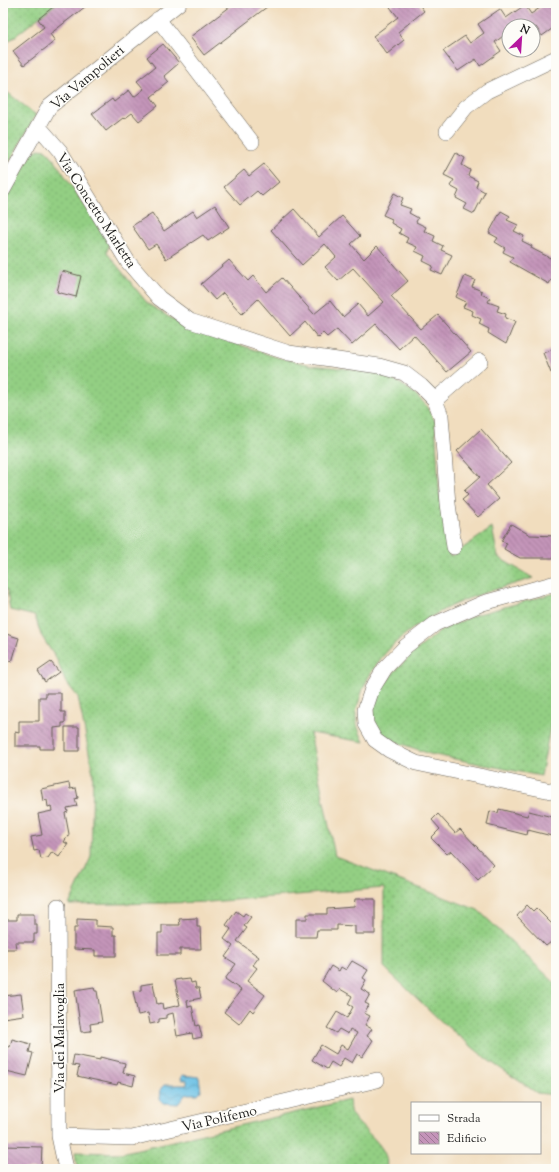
<svg xmlns="http://www.w3.org/2000/svg" width="559" height="1172" viewBox="0 0 559 1172" font-family="'Sorts Mill Goudy',serif">
<defs>
<pattern id="grass-dots" width="8" height="8" patternUnits="userSpaceOnUse"><rect width="8" height="8" fill="#93cf83"/><path d="M2 2h.1M6 6h.1" fill="none" stroke="#7eb171" stroke-width="1.8" stroke-linecap="round"/></pattern>
<pattern id="water-waves" width="16" height="10" patternUnits="userSpaceOnUse"><rect width="16" height="10" fill="#67bfe4"/><path d="M0 5q4-4 8 0t8 0" fill="none" stroke="#549ab8"/></pattern>
<pattern id="building-back-hatch" width="6" height="6" patternUnits="userSpaceOnUse"><rect width="6" height="6" fill="#c494b9"/><path d="M-1 5l2 2M0 0l6 6M5-1l2 2" fill="none" stroke="#9e7896"/></pattern>
</defs>
<rect width="100%" height="100%" fill="#fdfcf7"/>
<filter id="ink" filterUnits="userSpaceOnUse"><feTurbulence type="fractalNoise" baseFrequency=".025" numOctaves="2"/><feDisplacementMap in="SourceGraphic" scale="8" xChannelSelector="R" yChannelSelector="G"/><feConvolveMatrix kernelMatrix="1 2 1 2 8 2 1 2 1" color-interpolation-filters="sRGB"/></filter>
<filter id="wash" filterUnits="userSpaceOnUse"><feTurbulence type="fractalNoise" baseFrequency=".012" numOctaves="4" result="noise"/><feDisplacementMap in="SourceGraphic" scale="16" xChannelSelector="R" yChannelSelector="G"/><feGaussianBlur stdDeviation="0.9" result="paint"/><feColorMatrix in="noise" values="0 0 0 0 0 0 0 0 0 0 0 0 0 0 0 0 0 1.4 0 .05"/><feComposite in="paint" operator="in"/></filter>
<g filter="url(#wash)">
<rect width="100%" height="100%" fill="#f1ddbe"/>
<path fill="url(#grass-dots)" stroke="#587650" d="M3,3H57L4,45L3,59Z
M3,89L36,115L3,173Z
M39,149L46,150L51,155L109,242L107,253L148,304L172,319L199,331L276,357L311,365L360,370L376,373L398,382L413,392L425,404L435,421L439,489L450,557L492,528L498,557L533,578C509,586 483,592 460,602C417,621 374,651 360,698C359,703 356,708 356,713C355,723 360,733 364,742L310,733L335,856L478,910L556,984V1095L537,1093L488,1060L443,1023L384,967V888L209,902L69,905L91,857L93,773L78,697L65,681L57,660L41,635L35,616L10,610L7,590L3,588V204L33,152Z
M556,593V706H554L541,776L430,754L402,744L385,737L374,722V706L381,690L393,673L414,652L442,630L475,615Z
M349,1100C350,1105 349,1111 352,1115C362,1131 392,1147 386,1169H77L75,1152L121,1153Z"/>
<path fill="url(#water-waves)" stroke="#426e80" d="M182,1075L199,1077L201,1091L198,1094H186L178,1104L163,1103L160,1100L161,1088L164,1085H187V1080H181Z"/>
<g id="blocks">
<path fill="url(#building-back-hatch)" d="M58,3H90L50,34L55,41L24,65L13,51L44,27L38,19Z
M235,3H272L204,55L190,37Z
M395,3H418L424,11L398,32L404,40L387,54L373,36L398,17L390,7Z
M547,3H550L553,8L556,6V26L542,36L536,27L533,29V26H509V32L495,42L501,51L480,66L476,59L458,71L443,51L465,36L470,43L484,33L478,24L500,9L506,18L525,5L531,14Z
M163,44L179,63L164,76L169,82L151,97L158,106L139,121L132,113L124,119L123,118L106,131L92,114L112,99L114,102L129,90L134,97L144,89L137,81L155,67L147,57Z
M456,153L465,158L462,165L470,170L468,176L478,181L476,187L485,192L474,214L464,209L467,204L456,198L459,191L450,186L454,180L444,175Z
M264,164L279,182L262,196L257,191L240,205L224,187L244,170L249,176Z
M394,193L403,198L400,205L411,209L409,213L418,218L416,222L426,227L424,231L435,236L433,241L443,246L441,250L452,255L442,275L431,270L433,266L423,261L425,256L415,251L417,247L406,242L408,238L399,233L401,229L391,223L392,219L383,215Z
M215,205L229,227L208,241L203,235L166,259L156,244L148,249L132,226L152,213L164,231L193,211L197,217Z
M294,209L319,237L342,216L360,236L351,244L364,259L377,246L408,281L391,296L421,329L438,315L471,352L447,372L414,335L399,349L376,324L352,345L337,329L327,337L323,333L318,338L305,322L290,336L258,299L242,314L223,293L215,300L201,284L229,260L248,281L253,276L266,292L282,278L314,314L330,301L343,317L358,304L368,316L384,302L353,268L338,281L325,267L336,257L325,244L302,265L271,230Z
M501,211L510,216L507,220L518,225L514,231L524,236L522,241L532,246L531,248L556,261V282L551,280L549,284L510,262L513,257L503,252L505,248L495,242L498,238L489,233Z
M62,271L81,276L76,297L57,292Z
M465,276L475,280L472,287L482,291L481,294L490,298L488,302L499,306L497,311L506,314L505,318L515,322L506,344L488,333L489,329L479,324L481,319L472,315L473,311L463,307L466,302L456,297Z
M556,348V371L551,373L543,353Z
M481,429L511,463L487,485L499,499L478,517L462,500L468,495L464,491L480,477L457,451Z
M511,524L530,535L556,536V558H520L504,549L507,543L501,541Z
M3,633L19,638L12,662L3,659Z
M51,662L59,672L45,682L38,671Z
M46,693H61V712H65V723H62V727L54,728V749H40V746H15V732L19,733V721H39V697H46Z
M65,727H79V751H65Z
M69,783L70,789L76,788L78,798L75,799L77,806L67,808L68,812L65,813L69,834L64,842L68,844L59,857L52,852L48,858L41,859L39,850L34,851L31,837L42,835L38,814L52,811L51,806L48,807L47,800L43,801L41,789Z
M499,809L527,816L529,811L556,818V837L528,830L527,835L487,825L490,811L498,813Z
M438,814L455,833L460,829L494,865L478,880L451,851L447,854L431,838L440,829L432,820Z
M355,899H375V934H355V926L337,925V930H317L316,937H296V919H307V914H327V909L354,907Z
M527,905L533,911L536,908L556,928V946L551,942L546,946L517,916Z
M236,911L243,916L245,913L251,917L244,926L247,928L237,941L259,957L253,965L257,968L247,981L265,995L253,1012L250,1009L239,1024L224,1012L241,990L225,979L236,964L225,957L233,946L224,939L231,929L226,925Z
M17,914H34V924H37V934H34V942H15L16,949H3V920H17Z
M197,918V927H200L201,949H180V955H158V933H162V925H180L179,919Z
M77,919L96,920V926L113,927V935H116V956H95V950L74,949V928H77Z
M352,961L368,970L363,978L366,980L361,989L370,994L365,1003L369,1005L364,1013L370,1016L365,1025L372,1029L367,1036L373,1040L362,1057L357,1054L352,1063L344,1058L339,1067L331,1062L327,1069L312,1060L321,1045L336,1054L341,1045L348,1049L357,1033L350,1029L348,1034L339,1029L336,1033L327,1028L337,1012L347,1018L353,1007L348,1004L352,996L340,989L337,993L322,981L331,966L339,971L341,967L346,970Z
M181,979V980L190,979L191,983L195,982L196,988H199L201,998L187,1001L188,1007L192,1006L196,1026L199,1025L202,1037L193,1039L192,1033L177,1036L173,1013L166,1015V1018L159,1019V1022L150,1024L148,1013L138,1015L133,991L141,990V985L153,983L157,1004L162,1003L163,1009L180,1005L175,980Z
M94,987L95,991H97L102,1022L90,1024L91,1031L81,1032L75,990Z
M21,994L24,1015L3,1018V996Z
M12,1039L31,1044L29,1052L33,1053L27,1076L6,1071L5,1074H3V1045L10,1047Z
M74,1055L100,1060V1057L125,1063L123,1073L135,1076L133,1086L118,1082L117,1085L77,1076L79,1066L72,1065Z
M3,1146L42,1147L41,1169H3Z"/>
</g>
</g>
<g filter="url(#ink)">
<use href="#blocks" fill-opacity="0" stroke="#676055" stroke-width="1"/>
<g fill="none" stroke-linecap="round" stroke-linejoin="round">
<g stroke="#676055" stroke-width="16">
<path id="minor" d="M158,19L252,142
M39,127L60,151L128,262L159,298L190,321L289,353L379,366L404,373L421,386L435,400L441,416L448,504L454,547
M447,131L466,107L487,91L556,58
M3,190L49,107L179,3
M435,400L480,361
M556,583L483,603L435,624L406,646L385,668L372,689L365,710L366,724L375,740L389,750L416,763L556,792
M58,906L59,1136L66,1169
M59,1136L132,1138L377,1080"/>
</g>
<use href="#minor" stroke="#fff" stroke-width="15"/>
</g>
</g>
<g text-anchor="middle" stroke-width="3" stroke-linejoin="round" paint-order="stroke">
<g font-size="14" fill="#1c1c1c" stroke="#fdfcf7">
<text transform="translate(87 77) rotate(-40)" y="5">Via Vampolieri</text>
<text transform="translate(97 210) rotate(57)" y="5">Via Concetto Marletta</text>
<text transform="translate(59 1038) rotate(-90)" y="5">Via dei Malavoglia</text>
<text transform="translate(219 1118) rotate(-13)" y="5">Via Polifemo</text>
</g>
</g>
<rect width="559" height="1172" fill="none" stroke="#fdfcf7" stroke-width="16"/>
<rect x="411" y="1102" width="130" height="52" fill="#fdfcf7" stroke="#a3a29f"/>
<rect x="419" y="1115" width="20" height="6" fill="#ffffff" stroke="#a3a29f"/>
<text x="447" y="1122" font-size="12" fill="#1c1c1c">Strada</text>
<rect x="419" y="1132" width="20" height="12" fill="url(#building-back-hatch)" stroke="#a3a29f"/>
<text x="447" y="1142" font-size="12" fill="#1c1c1c">Edificio</text>
<g transform="translate(521 38) rotate(25)"><circle r="19" fill="#fdfcf7" stroke="#a3a29f"/>
<path d="M0-3L7 15L0 10L-7 15Z" fill="#b5179e"/>
<text y="-6" font-size="11" font-weight="bold" text-anchor="middle" fill="#1c1c1c">N</text>
</g>
</svg>
